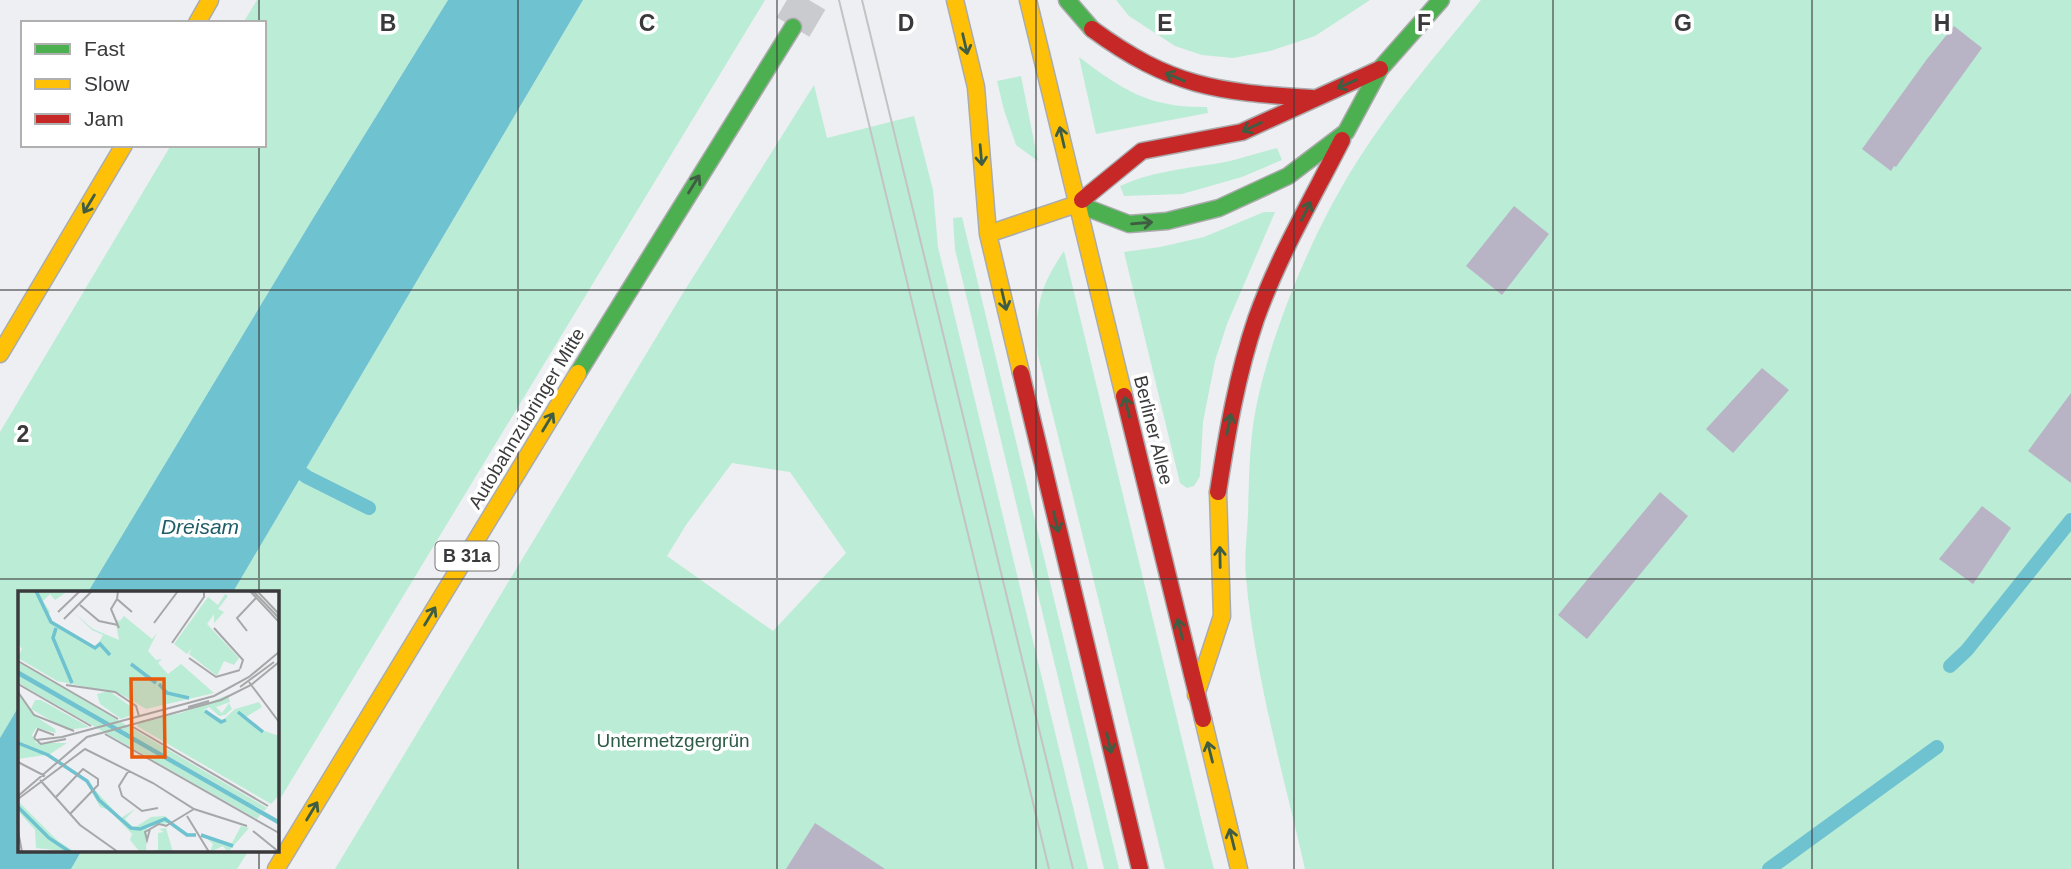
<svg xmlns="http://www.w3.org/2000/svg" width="2071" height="869" viewBox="0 0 2071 869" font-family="Helvetica,sans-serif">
<rect width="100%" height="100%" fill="#eeeff2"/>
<path fill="#bbecd6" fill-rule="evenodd" d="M257,0H448L312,220L88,592H19V706L0,738V432L171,145H264V23H243Z
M583,0H765L277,804L276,592H233Z
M1116,0H1370L1315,36L1270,51L1233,58L1202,55L1175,46L1129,16Z
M1481,0H2071V869H1305C1283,773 1255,676 1246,578C1244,558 1247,535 1248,515C1249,483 1249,451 1254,419C1268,337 1313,230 1358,160C1394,103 1439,52 1481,0Z
M1079,57C1124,91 1150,108 1207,107L1208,113L1096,134Z
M1021,76L1038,161L1016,145L1004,110L997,81Z
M814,85L827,138L914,116L933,190L938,247L1088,869H335L683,293ZM732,463L790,472L846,553L773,631L667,556L686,525Z
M1277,148L1282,160L1242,177L1182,194L1124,196L1120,186C1151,172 1181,169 1214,164C1235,161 1257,153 1277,148Z
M1264,212H1275L1227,324L1215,361L1203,422L1200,476L1194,486L1187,488L1180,483L1124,252L1160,247L1204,237Z
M962,217L1119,869H1104L955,249L953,218Z
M1064,251L1206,839L1214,869H1165L1038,355C1035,310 1038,289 1064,251Z
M82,850H249L237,869H71Z"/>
<path fill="#6fc2cf" d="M448,0H583L233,592H88L312,220Z
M19,706V850H82L71,869H0V738Z"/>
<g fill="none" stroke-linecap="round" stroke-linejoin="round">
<path stroke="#6fc2cf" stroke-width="14" d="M288,463L307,477L369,508
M1950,666L1967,650L2071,520
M1769,869L1937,747"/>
</g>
<path fill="#b8b4c6" d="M1954,26L1982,48L1896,167L1894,166L1891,171L1862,149L1927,59Z
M1514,206L1549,234L1502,295L1466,266Z
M1762,368L1789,390L1733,453L1706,429Z
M2071,393V483L2028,451Z
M1660,492L1688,516L1587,639L1558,615Z
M1982,506L2011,528L1973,584L1939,559Z
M815,823L885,869H786Z"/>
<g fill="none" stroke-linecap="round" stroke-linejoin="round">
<path stroke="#cacbce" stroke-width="38" stroke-dasharray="38 19" stroke-linecap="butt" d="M793,27L809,0"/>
<g stroke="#ababad" stroke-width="19">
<path id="fast" d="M1067,0L1092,29
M1082,200L1077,204L1129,224L1167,221L1219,208L1288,176L1346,132L1380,69L1441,0
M578,373L793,27"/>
</g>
<g stroke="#ababad" stroke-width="19">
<path id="slow" d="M955,0L976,87L988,234L1021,373
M1028,0L1124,396
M197,23L210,0
M988,234L1077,204
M0,354L124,145
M1196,695L1222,616L1218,492
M1203,719L1239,869
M276,869L578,373"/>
</g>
<g stroke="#ababad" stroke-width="19">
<path id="jam" d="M1092,29C1171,87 1217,92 1312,98
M1082,200L1142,151L1242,132L1380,69
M1021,373L1140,869
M1124,396L1203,719
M1218,492C1227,434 1237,375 1256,319C1278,257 1312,199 1342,140"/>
</g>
<use href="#fast" stroke="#4caf50" stroke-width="16"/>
<use href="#slow" stroke="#ffc107" stroke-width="16"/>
<use href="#jam" stroke="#c62828" stroke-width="16"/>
<path stroke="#c3c3c4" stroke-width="2" d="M839,0L1049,869
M862,0L1073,869"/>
</g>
<defs><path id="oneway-shaft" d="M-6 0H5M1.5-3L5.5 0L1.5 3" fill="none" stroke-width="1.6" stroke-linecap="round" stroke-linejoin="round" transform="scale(1.75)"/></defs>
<g stroke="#3f5d42">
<use href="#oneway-shaft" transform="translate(965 44) rotate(77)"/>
<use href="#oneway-shaft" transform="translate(1175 77) rotate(-157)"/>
<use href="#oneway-shaft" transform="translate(1347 84) rotate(156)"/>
<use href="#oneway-shaft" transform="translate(1252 127) rotate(155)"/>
<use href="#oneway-shaft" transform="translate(1062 137) rotate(-103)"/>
<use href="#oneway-shaft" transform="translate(981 155) rotate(85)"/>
<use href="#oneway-shaft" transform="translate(694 184) rotate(-58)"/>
<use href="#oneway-shaft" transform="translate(89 204) rotate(121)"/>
<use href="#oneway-shaft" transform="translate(1306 211) rotate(-64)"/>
<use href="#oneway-shaft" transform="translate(1142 223) rotate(-5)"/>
<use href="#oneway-shaft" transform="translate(1004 300) rotate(77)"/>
<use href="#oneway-shaft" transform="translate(1127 407) rotate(-104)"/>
<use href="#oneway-shaft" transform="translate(548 422) rotate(-59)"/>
<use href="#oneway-shaft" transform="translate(1229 424) rotate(-78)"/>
<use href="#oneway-shaft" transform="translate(1056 522) rotate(77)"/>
<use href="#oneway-shaft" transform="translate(1220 557) rotate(-91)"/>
<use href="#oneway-shaft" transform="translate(430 616) rotate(-59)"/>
<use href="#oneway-shaft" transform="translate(1180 629) rotate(-104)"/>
<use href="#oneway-shaft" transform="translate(1109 743) rotate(77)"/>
<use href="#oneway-shaft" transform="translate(1210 752) rotate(-104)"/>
<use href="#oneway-shaft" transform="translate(312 811) rotate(-59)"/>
<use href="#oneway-shaft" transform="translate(1232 839) rotate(-104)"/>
</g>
<path fill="none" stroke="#3a3a3c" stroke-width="2" stroke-opacity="0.55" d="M259,0V23M518,0V869M777,0V869M1036,0V869M1294,0V869M1553,0V869M1812,0V869M259,145V592M0,290H2071M0,579H2071M259,850V869"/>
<g text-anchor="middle" stroke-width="7" stroke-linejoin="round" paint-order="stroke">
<rect fill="#fff" stroke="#757576" stroke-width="2" x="435.5" y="541.5" width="63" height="29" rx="5"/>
<g font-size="18" font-weight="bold" fill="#3a3a3c">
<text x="467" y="562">B 31a</text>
</g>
<g font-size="19" fill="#3a3a3c" stroke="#fff">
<text transform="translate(526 418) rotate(-59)" y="7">Autobahnzubringer Mitte</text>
<text transform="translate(1154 430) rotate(76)" y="7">Berliner Allee</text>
</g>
<g font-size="19" fill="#2c5c46" stroke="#fff">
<text x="673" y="747">Untermetzgergrün</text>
</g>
<g font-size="21" font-style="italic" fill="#1f5d67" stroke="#fff">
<text x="200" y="534">Dreisam</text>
</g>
</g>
<g transform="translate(18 591)">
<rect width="261" height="261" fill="#eeeff2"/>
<path d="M0,0H50L37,9L32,3L25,10L32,21L29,26L39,36L78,56L85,44L74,39L55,21L75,38L101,49L97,28L102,30L106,25L134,48L139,42L130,60L138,69L144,68L140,72L150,83L163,73L196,102L128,118L103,103L39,90L0,67L4,58L0,52ZM207,3L210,5L200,18L206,21L196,32V23L189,33L221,67L216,74L206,70L199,85L171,63L174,57L169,63L156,53L190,6L200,14ZM0,71L42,95L249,217L246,220L1,80ZM0,84L103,143L243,223L239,228L0,92ZM91,100L115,117L114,124L103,128L82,113L79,103ZM0,102L20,127L37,138L38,142L18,137L14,144L18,152H49L32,163L39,172L27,164L0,168ZM210,104L212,111L198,116L204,122L211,112L214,118L207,124L201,125L191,116L186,119L205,129L217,118L241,111L244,116L228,126L241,138L261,145V204L253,213L119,135L122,130L163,122ZM17,109H23L71,136L49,139L13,118ZM78,200L103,227L117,218L107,228L116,237L133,226L147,225L154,231L129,236L128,261H122L112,249L114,243L91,219L82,216L75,203ZM0,210L40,250L57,261L18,257L17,239L0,220ZM223,235L231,237L210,261L205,255L192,261L195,253L185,244L214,252ZM148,237L155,261H129L140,259V242L146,241L141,238Z" fill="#bbecd6"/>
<path d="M0,79L261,229V234L1,85Z" fill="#6fc2cf"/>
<path fill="none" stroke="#6fc2cf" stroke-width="3.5" d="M18,0L33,31L77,57L82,53L92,64M38,37L35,47L54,92M113,73L138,92M141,93L149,102L171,107M187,120L203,131L208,129M220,121L245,141M0,152L30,164L69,190L81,209L113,237L122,238L147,228L169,244H178M0,216L31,247L52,261M183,244L215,255"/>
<path fill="none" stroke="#a6a7a9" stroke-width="2" d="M100,0L99,8L114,21M232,0L261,31M235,0L261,27M239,0L261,23M99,8L93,18L101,37M62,14L81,30L100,34M40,21L62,0M46,28L74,0M136,32L160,0M196,37L225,69L222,78M229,40L219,27L239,6M154,52L186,6V0M171,67L198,86L222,79M0,70L100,128M231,91L261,131M0,93L73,135M48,94L97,101L118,115L121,125M222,96L256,71M0,101L16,124L56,140M170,116L191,110M115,136L250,215M87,143L261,242M44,146L196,105L231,86L261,61M16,147L23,153L48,148M16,147L20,138L36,144M18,149L44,146M0,171L27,185M111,179L101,195L104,205L124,220L140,217M22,189L62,234L100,261M0,205L69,146L203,109L233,94L261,71M37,207L65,178L80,188V194L52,223M0,208L67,158L135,192L176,218L229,235M169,225L191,261M148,235L176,218M132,238L129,249L127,241L141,233L149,235M0,240L4,261M235,240L261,261"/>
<path fill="#e8590c" fill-opacity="0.15" stroke="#e8590c" stroke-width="3.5" d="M113,88H146L147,166H114Z"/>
<rect width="261" height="261" fill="none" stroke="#3a3a3c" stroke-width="3.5"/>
</g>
<g font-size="23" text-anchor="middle" font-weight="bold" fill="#3a3a3c" stroke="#fff" stroke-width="7" stroke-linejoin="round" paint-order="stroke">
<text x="388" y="31">B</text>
<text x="647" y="31">C</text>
<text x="906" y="31">D</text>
<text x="1165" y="31">E</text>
<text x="1424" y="31">F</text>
<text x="1683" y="31">G</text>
<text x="1942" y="31">H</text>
<text x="23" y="442">2</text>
</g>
<rect x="21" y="21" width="245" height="126" fill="#ffffff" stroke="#b0b0b1" stroke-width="2"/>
<rect x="35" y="44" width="35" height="10" fill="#4caf50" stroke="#b0b0b1" stroke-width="2"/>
<text x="84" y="56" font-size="21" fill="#3a3a3c">Fast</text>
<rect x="35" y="79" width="35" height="10" fill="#ffc107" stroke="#b0b0b1" stroke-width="2"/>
<text x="84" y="91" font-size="21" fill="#3a3a3c">Slow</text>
<rect x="35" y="114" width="35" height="10" fill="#c62828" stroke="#b0b0b1" stroke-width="2"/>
<text x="84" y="126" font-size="21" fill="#3a3a3c">Jam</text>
</svg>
